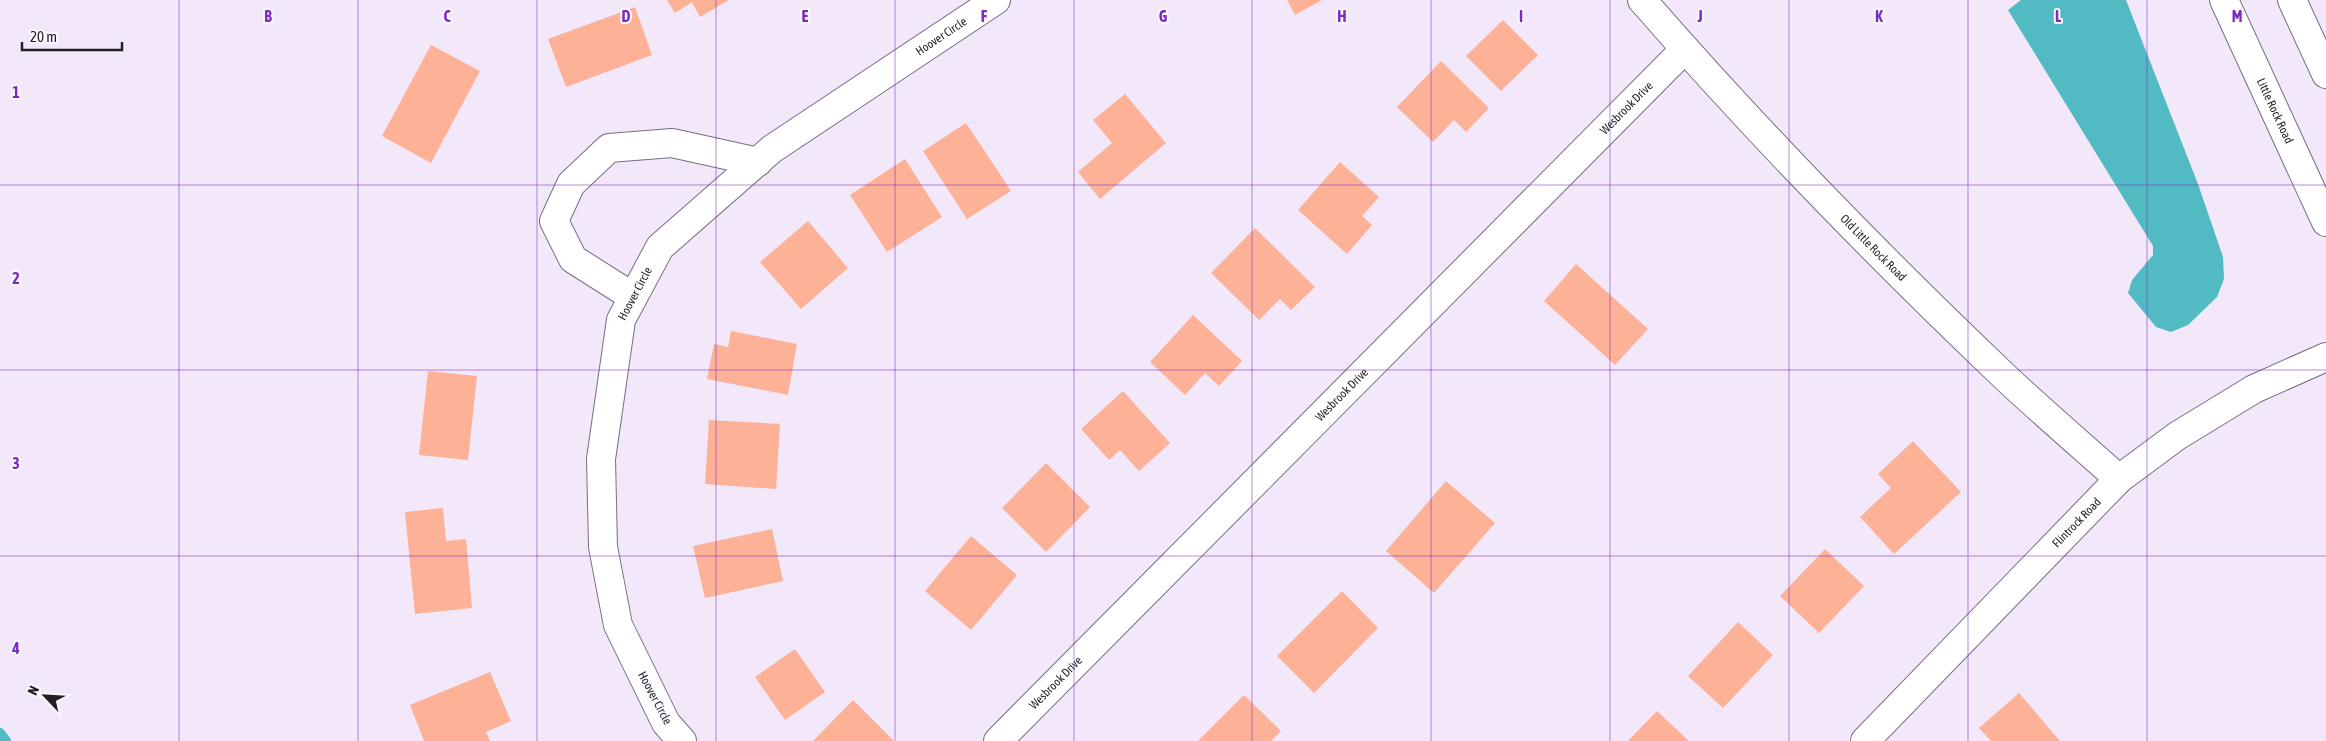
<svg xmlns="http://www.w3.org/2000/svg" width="2326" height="741" viewBox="0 0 2326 741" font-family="'Asap Condensed',sans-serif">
<rect width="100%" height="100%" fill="#f2e8fa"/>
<path fill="#51bac2" d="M2021,0H2126L2198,184L2223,257L2224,279L2217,297L2188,325L2171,332L2156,327L2128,293L2132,280L2153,255V246L2008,10Z"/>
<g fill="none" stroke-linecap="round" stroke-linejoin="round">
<path stroke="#51bac2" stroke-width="10" d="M0,733L6,741"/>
</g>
<path fill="#fdb197" d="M667,0H729L700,17L692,2L675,13Z
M1287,0H1322L1295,15Z
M635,7L652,55L566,87L548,39Z
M1503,20L1538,55L1501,91L1466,56Z
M431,45L480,71L431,163L382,136Z
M1441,61L1489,108L1466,132L1454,120L1433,142L1397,107Z
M1125,94L1166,143L1100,199L1078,172L1112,143L1093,120Z
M966,123L1011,191L967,219L923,151Z
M905,159L942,217L887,252L850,195Z
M1340,162L1379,197L1362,216L1372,225L1347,254L1298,210Z
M808,221L848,268L801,309L760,262Z
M1255,228L1315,287L1291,310L1280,299L1259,320L1211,273Z
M1576,264L1648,329L1615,365L1544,301Z
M1193,315L1242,361L1219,386L1205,373L1185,395L1150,362Z
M731,331L797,344L788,395L707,379L714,344L728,347Z
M428,371L477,376L468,460L419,455Z
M1123,391L1170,443L1139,471L1120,450L1109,460L1081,429Z
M709,420L780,424L776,489L705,484Z
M1913,441L1961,492L1894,554L1860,517L1891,488L1878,474Z
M1046,463L1090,507L1046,552L1002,508Z
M1446,481L1495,523L1434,593L1386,551Z
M443,508L446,541L466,539L472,608L415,614L405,512Z
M772,529L783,581L705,598L693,546Z
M971,536L1017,575L971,630L925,591Z
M1825,549L1864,586L1819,633L1780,596Z
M1342,591L1378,628L1314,693L1277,656Z
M1738,622L1773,655L1723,708L1688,676Z
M795,649L825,692L785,720L755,677Z
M490,672L511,721L486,732L490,741H424L410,705Z
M2019,693L2060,741H1991L1979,728Z
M1244,695L1281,731L1271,741H1198Z
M853,700L894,741H813Z
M1657,711L1689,741H1628Z"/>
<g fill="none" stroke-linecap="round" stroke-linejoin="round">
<g stroke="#776f7e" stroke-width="30">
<g id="minor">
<path id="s1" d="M1642,0C1756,131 1878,256 2004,376C2041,411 2081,445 2119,479"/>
<path d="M633,297L573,259L554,221L571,184L609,148L672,143L758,162"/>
<path id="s2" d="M682,741L666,723L618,625L603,547L601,459L621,320L660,247L772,149L996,0"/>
<path id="s3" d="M998,741L1685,49"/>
<path id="s4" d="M1865,741L2119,479L2177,436L2254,389L2326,357"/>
</g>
</g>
<g stroke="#776f7e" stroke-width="30">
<g id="major">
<path id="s5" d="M2224,0L2326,222"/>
<path d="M2292,0L2326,74"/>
</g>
</g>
<use href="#minor" stroke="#fff" stroke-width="28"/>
<use href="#major" stroke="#fff" stroke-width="28"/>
</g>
<path fill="none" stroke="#7b2cbf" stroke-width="1" stroke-opacity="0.55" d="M179,0V741M358,0V741M537,0V741M716,0V741M895,0V741M1074,0V741M1252,0V741M1431,0V741M1610,0V741M1789,0V741M1968,0V741M2147,0V741M0,185H2326M0,370H2326M0,556H2326"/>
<g text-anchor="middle" stroke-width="4" stroke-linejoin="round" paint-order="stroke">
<g font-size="12" fill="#211e24" stroke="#fcf8ff">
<text dy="4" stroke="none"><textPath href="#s2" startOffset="876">Hoover Circle</textPath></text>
<text dy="4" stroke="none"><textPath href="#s3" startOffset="892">Wesbrook Drive</textPath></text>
<text dy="4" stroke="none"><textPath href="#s5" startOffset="122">Little Rock Road</textPath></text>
<text dy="4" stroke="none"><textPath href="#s1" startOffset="339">Old Little Rock Road</textPath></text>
<text dy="4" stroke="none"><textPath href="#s2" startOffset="471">Hoover Circle</textPath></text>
<text dy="4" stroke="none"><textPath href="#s3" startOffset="488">Wesbrook Drive</textPath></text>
<text dy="4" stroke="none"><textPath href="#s4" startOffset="304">Flintrock Road</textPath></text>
<text dy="4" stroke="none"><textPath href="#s3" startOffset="82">Wesbrook Drive</textPath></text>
<text transform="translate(655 698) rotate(62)" y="4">Hoover Circle</text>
</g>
</g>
<g font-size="16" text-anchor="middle" font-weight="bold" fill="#7b2cbf" stroke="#fcf8ff" stroke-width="4" stroke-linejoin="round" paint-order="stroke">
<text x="268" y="22">B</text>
<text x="447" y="22">C</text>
<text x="626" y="22">D</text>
<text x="805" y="22">E</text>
<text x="984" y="22">F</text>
<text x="1163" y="22">G</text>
<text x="1342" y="22">H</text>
<text x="1521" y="22">I</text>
<text x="1700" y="22">J</text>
<text x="1879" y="22">K</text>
<text x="2058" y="22">L</text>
<text x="2237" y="22">M</text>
<text x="16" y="98">1</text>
<text x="16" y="284">2</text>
<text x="16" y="469">3</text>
<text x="16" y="654">4</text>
</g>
<g transform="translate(45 696) rotate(295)" stroke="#fcf8ff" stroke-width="4" paint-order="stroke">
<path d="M0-4L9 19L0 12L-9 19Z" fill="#211e24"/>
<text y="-8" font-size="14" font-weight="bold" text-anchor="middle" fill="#211e24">N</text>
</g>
<path d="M22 42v8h100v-8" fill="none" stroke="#211e24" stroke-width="2.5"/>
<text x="30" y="42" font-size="15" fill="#211e24" stroke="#fcf8ff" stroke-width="4" paint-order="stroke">20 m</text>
</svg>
